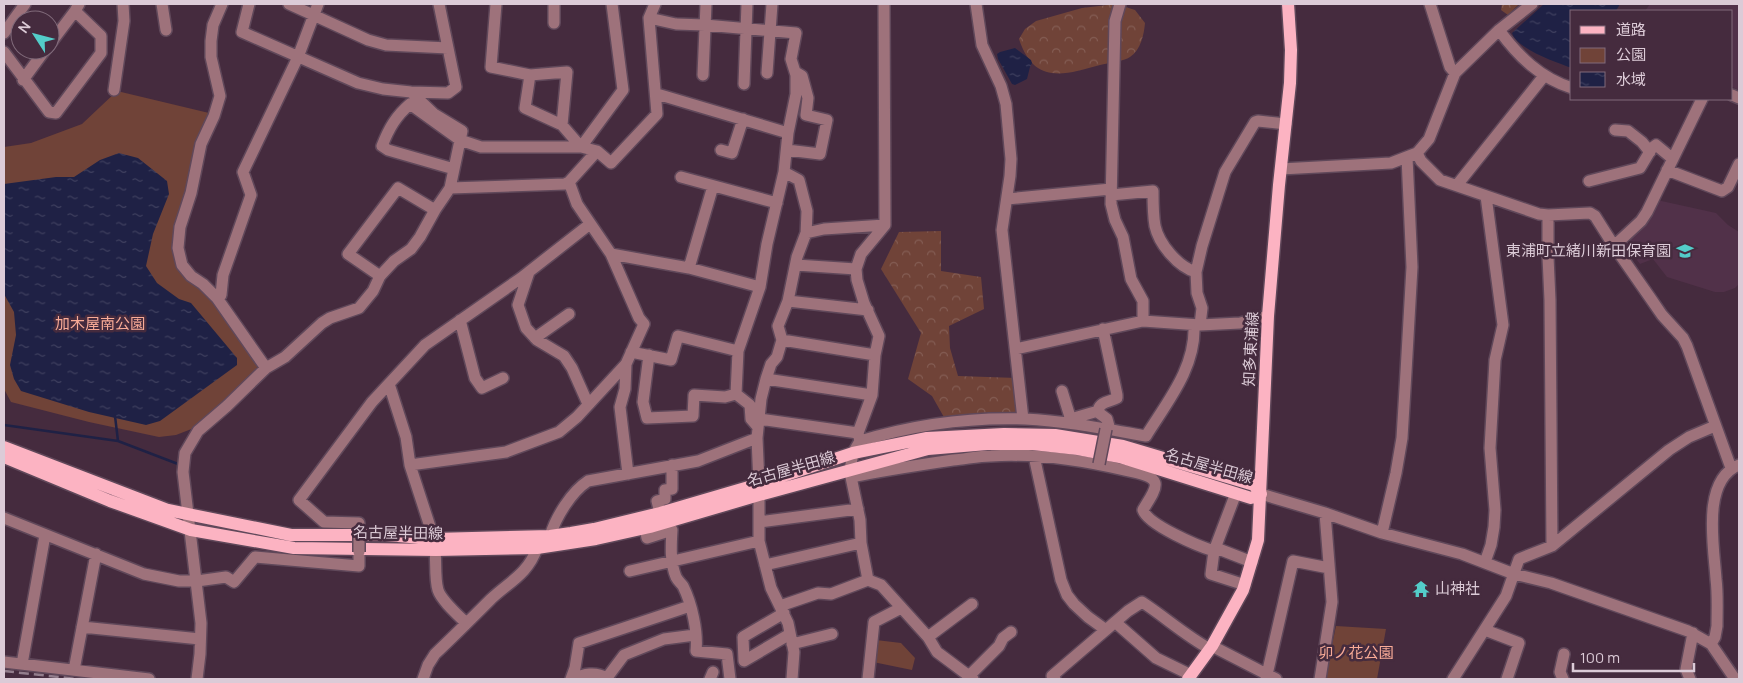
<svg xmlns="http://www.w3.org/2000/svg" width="1743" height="683" viewBox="0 0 1743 683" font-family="Manrope,'Noto Sans JP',sans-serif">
<defs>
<pattern id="forest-crowns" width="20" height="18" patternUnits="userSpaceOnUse" patternTransform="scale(1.25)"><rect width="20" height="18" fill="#704338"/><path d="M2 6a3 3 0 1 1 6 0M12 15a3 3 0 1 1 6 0" fill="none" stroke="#845d54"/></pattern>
<pattern id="water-ripples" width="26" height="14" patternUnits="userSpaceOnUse" patternTransform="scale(1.25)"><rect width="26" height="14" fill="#1f2145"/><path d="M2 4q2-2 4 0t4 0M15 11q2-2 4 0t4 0" fill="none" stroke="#3f405f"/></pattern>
</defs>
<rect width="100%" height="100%" fill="#452b3e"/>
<path fill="#513149" d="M1650,4H1739V90L1732,87V11H1645Z
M1657,200L1716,213L1728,225L1739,232V284L1735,288L1724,292H1715L1667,277L1653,259L1640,264L1625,244L1643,228Z"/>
<path fill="url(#forest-crowns)" d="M1116,4L1135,10L1145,23C1144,34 1141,50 1130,57C1124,61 1108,63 1100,65C1064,75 1034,85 1019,39L1025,29L1036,21L1082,8Z
M1502,4H1519L1508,15L1501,10Z
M941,231V271L981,277L984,309L949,326L950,348L958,376L1017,378L1020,412L1005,418L945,419L932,396L908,379L921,333L881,269L899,232Z"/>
<path fill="#704338" d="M117,91L209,113L197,144L174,247L258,361V370L194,428L176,435L159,437L89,422L11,402L4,389V147L31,143L82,124Z
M1336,626L1386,629L1377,679L1325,678Z
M876,640L901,643L915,658L912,670L873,662Z"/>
<path fill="url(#water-ripples)" d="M1544,4H1620L1616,11H1572V68C1556,62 1517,49 1512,33Z
M1015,48L1031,60L1032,63L1030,67L1027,79L1015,85L1012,84L998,59L997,54L1000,52Z
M119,153L138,158L167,181L169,194L153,234L146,266L157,283L179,299L191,303L237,358V365L160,421L146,425L89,412L21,391L14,379L10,365L16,335L14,312L4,294V184L56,177H74L100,160Z"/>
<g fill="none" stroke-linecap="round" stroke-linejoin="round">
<path stroke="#1f2145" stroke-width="2.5" d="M115,416L118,441
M4,425L118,441L178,464"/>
<g stroke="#60485a" stroke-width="14">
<path id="minor" d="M162,4L166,30
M222,4L213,25L211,41V57L220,96L214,116L201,144L191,193L180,227L178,248L182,265L191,276L203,284L217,298L266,368
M249,4L242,32L358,83L383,89L411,92L448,93L456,87L439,4
M289,4L368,40L386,45L448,48
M496,4L491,67L530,75L525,108L562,125L581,147
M554,4V23
M884,4L885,225L861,254L856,269L857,280L864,303L879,336L875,355L872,395L858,433L860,441L853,453L850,470L851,477L860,520L861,543L868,580L881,585L928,637L937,652L973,679
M976,4L982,45L1001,86L1006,104L1011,159L1010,176L1002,230L1023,419
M1120,4L1115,21L1111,204L1115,220L1123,237L1131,279L1143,301V321
M1430,4L1450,67L1455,73
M649,18L676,24L705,25L796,33L791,59L796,75V94L788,133L784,172L767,244L760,287L738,351L736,394L750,405L751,419L757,426
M1499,30C1518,56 1540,78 1572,88
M4,33L25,4
M50,44L75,11
M4,52L49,112L56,113L101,53V36L75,11L79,4
M767,73L772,4
M530,75L567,72L562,125
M703,75L706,4
M23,80L45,50
M744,84L747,4
M114,90L124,21L123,4
M657,94L788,133
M1732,95L1739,98
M1615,130L1628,131L1642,142L1650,152
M581,147L623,90L612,4
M721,150L732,153L743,119
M787,150L820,154L827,120L806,115L808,98L802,76L797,73
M1417,153L1421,161L1440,180L1539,214L1548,215L1590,213L1595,216L1614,246L1651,299L1662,315L1683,338L1687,346L1731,468
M454,169L388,150L382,146C389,128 396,116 410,104L460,140L481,147H581L597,151L611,163L657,114L649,18L655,4
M1281,169L1391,163L1417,153L1429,139L1455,73L1499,30L1532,4
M1667,170L1722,191L1728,187L1739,164
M784,172L799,180L807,211L806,235
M681,177L777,203
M1589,181L1640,168L1652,148L1656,145L1673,159
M569,182L577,204L611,254L639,318L644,324L626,364L625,389L620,407L628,474
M1457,185L1544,76
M450,188L565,184L569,182L597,151
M1111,195L1153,191C1153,202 1153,215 1155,226C1159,244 1178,267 1196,272
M1007,199L1111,189
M1548,215V257L1550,300L1552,546
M1614,246L1641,221L1647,212L1702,99
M611,254L689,268L760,287
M796,265L856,269
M689,268L713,186
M529,272L518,305L526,328L537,340L564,356L572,368L588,404
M380,276L348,254L398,188L435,210
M217,298L221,295L223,275L251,195L243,172L298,57L318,4
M788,301L868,310
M460,320L475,378L482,388L503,378
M1200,325L1202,308L1197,293L1196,272L1202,246L1225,172L1255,122L1258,121L1286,124
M1103,329L1117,395V398C1110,402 1101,401 1098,410L1099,413L1107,419L1110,430
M535,338L569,314
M782,340L875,355
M1016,349L1143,321L1200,325L1240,323L1268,316
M631,352L671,360L678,336L738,351
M649,355L643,402L647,418L693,416L694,395L725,397L736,394
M766,379L872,395
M389,384L406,437L410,465L434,539C437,554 434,578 438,590C441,600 458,615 466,623
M1062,391L1071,420
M759,419L858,433
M1070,423L1074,418L1098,411
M860,441C913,425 969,417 1025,419C1066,421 1106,429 1146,436C1167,402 1196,368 1194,325
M1034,456L1061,580L1067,595L1074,604L1088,617L1106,630
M410,465L506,452L559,432L577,417L626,364
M851,477C885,470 919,465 953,460C966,459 978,456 991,456C1036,453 1081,460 1124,470C1132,472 1152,474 1155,483C1157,490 1146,504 1143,510C1148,525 1198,546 1214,551L1211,574L1245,585
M1261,494L1325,513L1382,533L1462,554L1514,574L1551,583L1688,631L1711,644L1735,679
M660,513L657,501L665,499V490L672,489V465
M4,518L144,574L179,581H197L226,577L234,582L255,557L359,566V552
M759,522L858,509
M359,528V523L324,522L299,500L372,402L425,345L521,278L590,224
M645,528L647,538L672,530C671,546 670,562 676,577C678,581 681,583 683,586C692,604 698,632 696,651L727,654L730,679
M1382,533L1396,473L1402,438L1406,372L1412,267L1407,157
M550,536C556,517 571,492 588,481L698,461L757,438
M1216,548L1252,562
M1214,551L1236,493
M1485,562L1491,545L1494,527L1495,510L1490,448L1495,360L1503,325L1486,196
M765,565L861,543
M630,571L759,541
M780,606L818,593L831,594L868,580
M784,613L743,637L744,661L790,634
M1115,622L1156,658L1191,675
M82,627L200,639
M1485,630L1519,643L1507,679
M928,637L972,604
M792,644L832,634
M1711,644L1715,637L1717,626C1717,610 1718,595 1716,579C1714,547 1701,480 1739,465
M1212,646L1276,679
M4,662L149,679
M22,664L45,535
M74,670L96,554
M969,676L999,646L1003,638L1011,632
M197,679L200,654L201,623L183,472L185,453L198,431L227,406L266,368L285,357L322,323L330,318L359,308L373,291L380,276L394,261L411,249L420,237L435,210L450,188L462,131L434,114L411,92
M423,679L428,665L435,654C454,636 472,618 491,599C509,582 528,574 537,548
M571,679L575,668L579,643L690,606
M572,679C584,674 595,671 607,678
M606,679L624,655L664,639L695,635
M710,679L713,672
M792,679L794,652L788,623L771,588L759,541V484L757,438L761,399L766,379L771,364L777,357L782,340L778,326L788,301L797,257L806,233L824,229L885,225
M868,679L874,622L901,608
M1055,679L1052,676L1128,611L1142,602C1165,617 1186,636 1210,649
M1266,679L1293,561L1329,568
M1320,679L1332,602L1325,513
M1453,679L1506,596L1519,559L1552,546L1669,450L1689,437L1715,426
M1563,679L1560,672L1564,654
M1690,679L1686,669L1693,633"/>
</g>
<g stroke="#60485a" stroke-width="15">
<path id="major" d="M4,447L168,510L291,535H386L434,539L550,536L571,533L594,529L660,513L759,484L853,453L927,438L1004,434L1055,435L1123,446L1254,485L1261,494L1251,498L1120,457L1078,449L1033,444H987L928,449L759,495L650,527L596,539L537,548L436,550L294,548L191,530L110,501L4,457
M1188,679L1212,646L1243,590L1258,540L1268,316L1279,185L1290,83L1291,50L1288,4"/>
</g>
<use href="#minor" stroke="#9e727b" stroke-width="11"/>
<use href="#major" stroke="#fcb3c2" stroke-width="12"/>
<path stroke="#927d8c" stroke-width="2.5" stroke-dasharray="10 5" stroke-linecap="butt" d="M4,671L77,679"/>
<g stroke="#60485a" stroke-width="14" stroke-linecap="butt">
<path id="minor-bridge" d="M1099,464L1106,429
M359,552V528"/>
</g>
<use href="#minor-bridge" stroke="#9e727b" stroke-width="11"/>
</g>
<defs>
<g id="school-bare" transform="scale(1.35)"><path d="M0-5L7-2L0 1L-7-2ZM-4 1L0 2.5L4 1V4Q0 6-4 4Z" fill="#53cdc9" stroke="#452b3e" stroke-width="2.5" paint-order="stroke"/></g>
<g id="temple-bare" transform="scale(1.35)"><path d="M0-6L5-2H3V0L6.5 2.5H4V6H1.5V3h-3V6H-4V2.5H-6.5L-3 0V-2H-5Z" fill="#53cdc9" stroke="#452b3e" stroke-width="2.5" paint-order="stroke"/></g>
</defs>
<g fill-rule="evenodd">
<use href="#school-bare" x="1685" y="251"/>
<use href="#temple-bare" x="1421" y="589"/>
</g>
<g text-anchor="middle" stroke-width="5" stroke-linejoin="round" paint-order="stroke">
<g font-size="15" fill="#dccbd7" stroke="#452b3e" text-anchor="end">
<text x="1671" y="256">東浦町立緒川新田保育園</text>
<text x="1435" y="594" text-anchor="start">山神社</text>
</g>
<g font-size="15" fill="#f9ab97" stroke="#452b3e">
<text x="100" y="329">加木屋南公園</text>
<text x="1356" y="658">卯ノ花公園</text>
</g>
<g font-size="15" fill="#dccbd7" stroke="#452b3e">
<text transform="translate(1251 349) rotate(-87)" y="5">知多東浦線</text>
<text transform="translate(1209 466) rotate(16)" y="5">名古屋半田線</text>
<text transform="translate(791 469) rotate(-16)" y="5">名古屋半田線</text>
<text transform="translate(398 533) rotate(1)" y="5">名古屋半田線</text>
</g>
</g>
<rect width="1743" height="683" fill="none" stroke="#dccbd7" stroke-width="10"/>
<rect x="1570" y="10" width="162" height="90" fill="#452b3e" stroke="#816b7b"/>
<rect x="1580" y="26" width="25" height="8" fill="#fcb3c2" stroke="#816b7b"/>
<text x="1616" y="35" font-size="15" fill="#dccbd7">道路</text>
<rect x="1580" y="48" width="25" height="15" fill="#704338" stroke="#816b7b"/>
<text x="1616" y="60" font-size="15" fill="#dccbd7">公園</text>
<rect x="1580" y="72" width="25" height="15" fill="url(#water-ripples)" stroke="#816b7b"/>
<text x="1616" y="85" font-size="15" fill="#dccbd7">水域</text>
<g transform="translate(35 35) rotate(306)"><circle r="24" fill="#452b3e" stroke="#816b7b"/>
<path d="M0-4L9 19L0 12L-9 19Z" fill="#53cdc9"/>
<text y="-8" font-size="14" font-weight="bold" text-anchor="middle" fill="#dccbd7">N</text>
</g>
<path d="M1573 663v8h121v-8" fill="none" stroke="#dccbd7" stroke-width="2.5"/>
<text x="1580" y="663" font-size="15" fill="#dccbd7" stroke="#452b3e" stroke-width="4" paint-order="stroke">100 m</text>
</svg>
